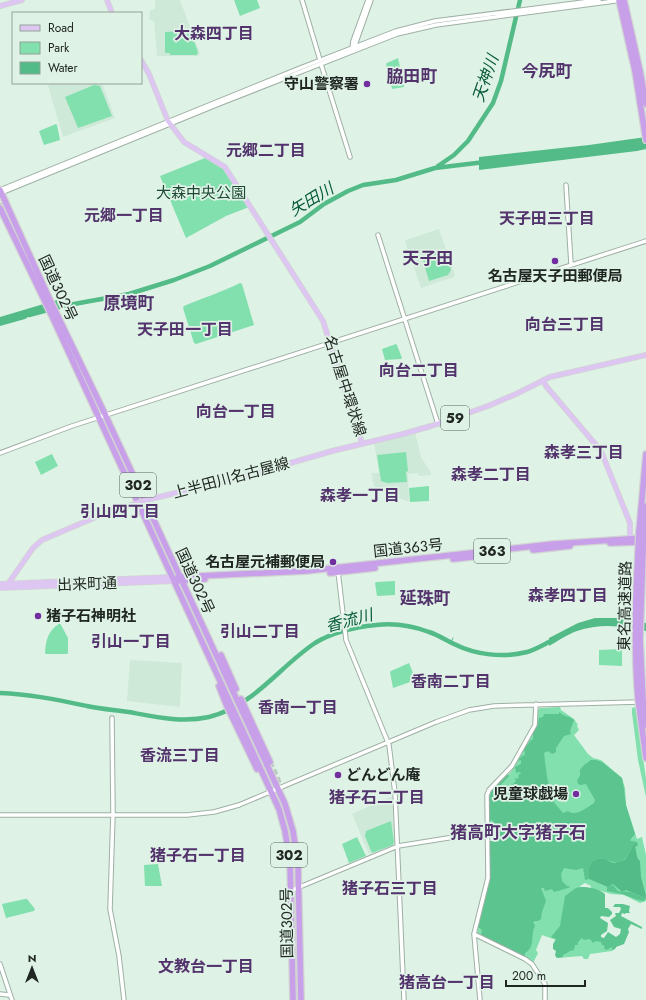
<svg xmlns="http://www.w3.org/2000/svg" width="646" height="1000" viewBox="0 0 646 1000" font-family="Jost,'Noto Sans JP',sans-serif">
<rect width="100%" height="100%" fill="#dff2e6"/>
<path fill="#cfe9d9" d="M155,0H180L200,54L198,56H157L154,21L149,20L150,10L155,9Z
M54,83H102L115,118L63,137L48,86L49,84Z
M439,229L455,275L454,277L421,288L405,241L406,240Z
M415,432L421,457L432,475L419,476L418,473L408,474L409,502L395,496L375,490L371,473H379L374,442Z
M130,660L182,663L180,705L179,707L127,701Z
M390,797L394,798V820L392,821L395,824V843L369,854L352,814Z"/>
<path fill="#81e0ad" d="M234,0H257L260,8L240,16Z
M187,31L188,34L191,33L198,52L197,55H170V53H165V32Z
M398,58L404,85V87L392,89L386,64L387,63Z
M94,85L100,86L112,116L78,128L65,97Z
M56,124L57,125L60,140L44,145L39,131Z
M205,158L225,170L249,207L226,216L186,238L160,176Z
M445,250L451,270L448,275L429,281L422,257Z
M240,283L242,284L254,325L196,344L194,343L183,308L184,306C203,298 222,292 240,283Z
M396,344L397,345L402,358L401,359L385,360L382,349Z
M406,452L408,471L406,472L407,482L387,483L381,481L377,455Z
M52,454L58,466L41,475L35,462Z
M429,486V501L410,502L409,488Z
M395,581V595L377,596L375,583L376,582Z
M60,623L68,638V653L67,654H46L45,653C46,639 48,631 60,623Z
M622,649V666L599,665V650Z
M409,663L416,680L393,688L390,672L391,671Z
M560,707L561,710L574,719L578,725L577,726L579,730L574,735L588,754L593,758L601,760L622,778L625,788L626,805L637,839L642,837L646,855V901L640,903L624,895L611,894L591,888V886L585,883L580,886L588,930L615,947V949L612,951L590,954L588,959H584L582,956L557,958L555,955L557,952L556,940L542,935L536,950L538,953L533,963L480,935L477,933L488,884L494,841V831H488L489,796L493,788L511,772L537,723L538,710L540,708Z
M636,707L646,779V797L638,760L632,713V708Z
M391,821L394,842L393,845L372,853L365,836L366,831Z
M357,837L366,856L349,863L342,844Z
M158,864L162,886H145L144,865Z
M25,899H27L35,909L34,911L6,918L2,904Z"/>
<path fill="#5cc48f" d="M559,712C564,717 570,716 574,720L570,731L571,734L564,736L556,748V752L552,754L548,751L544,753L547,777L553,801L563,813L568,811C576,817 586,808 594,803L595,800L586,784L581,785L578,784L577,780L580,776V770L584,765L591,760H596L602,762L622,778L624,789L626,805L635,834L630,840L631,841L637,842L638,845L637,846V844H634C631,849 628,857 623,860C622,861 617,862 614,862C611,862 608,860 605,859C592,856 586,867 589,879L585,880L583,868L576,870L564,868L561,874L562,881L567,886H569L570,887L568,888L554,892L552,889L545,891L544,888H541L546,901L542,912L541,919L538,921H535L533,922L535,926C530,935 536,947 525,953V957L481,935L482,931L480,928H478L489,884V841H494V832L489,831L488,828L493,830V824L492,820L489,821C488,792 488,794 508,774L509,776L498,788L503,794L516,781L514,778L518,779L519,774H521L520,772L516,773L515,767L521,764V760L517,761L522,756L525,755L524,748L529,743L530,741L533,739V733L538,723L539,718L543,717L544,714H559Z
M613,885L618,891L622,892C631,889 638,898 646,896V898L644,901L638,900L622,894L607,891V887Z
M581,887C589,887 598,888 605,894V908H608L612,912V914L609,917L601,916L600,918L608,923L607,931L601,935V937L604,938L608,932L616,937L620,934L621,929L614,927L610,920L616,916L615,913H619L621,909L620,907H613L615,904H623L630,906L629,911L630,913H626L625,914L622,913L621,916L642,927V929L631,924L628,929L629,932L624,944L616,947V948L612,950V947L606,950L604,948L605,946L602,945L601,942L596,941L593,943L590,939L584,940L582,938L578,942V945H575L574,950L570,951L567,953L563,955V957L557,958L555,955L556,951L553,949V944L556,939L551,937L560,926L565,896L576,888Z"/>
<path fill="#53bb87" d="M646,137V149L637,151L479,170V157L589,145Z
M57,300L58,305L38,311L25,319L0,326V317Z
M595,618H620L646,623V631C623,626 600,623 577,631C568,634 558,641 549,646V638L578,623Z
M634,844H637V846L635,847C637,853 636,858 640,861L641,877L646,896L643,897L626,890L622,892L613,884L608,887L589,879C586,867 592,856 605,859C608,860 611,863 614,863C617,862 622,861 624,860C628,857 631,849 634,844Z"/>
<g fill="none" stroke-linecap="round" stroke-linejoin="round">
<path stroke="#53bb87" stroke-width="1" d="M451,642L453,638"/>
<path stroke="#53bb87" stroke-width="4.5" d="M438,166L454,155L468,141L493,103L501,81L520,0
M29,315L63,306L129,294L174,280L210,266L300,222L324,204L348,191L363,185L396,180L435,168L485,162
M0,693C30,694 58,700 87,706C100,709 115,710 129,712C156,717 182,723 209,717C254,706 279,667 315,643C333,632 355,627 376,625C393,623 413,626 429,632C438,635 446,640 454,644C476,655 503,658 527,652C537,649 546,643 555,639"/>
<path stroke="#b9c9bf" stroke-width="5.5" stroke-dasharray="5.5 3" stroke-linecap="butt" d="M0,203L4,212
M89,388L209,647
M270,762L278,780L280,790
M278,794L290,829L294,858L297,1000"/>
<g stroke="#9fb0a5" stroke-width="5.5">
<path id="minor" d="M302,0L320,60
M354,48L371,0
M352,49L353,41L368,0
M321,64L350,157
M566,185L571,264
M0,190L300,68L396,31L435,21L599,0
M1,193L219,104L397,34L436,25L615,1
M378,235L438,424
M0,453L72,426L646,241
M338,571L346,640L389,745L395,793L404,1000
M112,718L113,814L110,909L119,956L124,1000
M0,815H187L214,812L239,805L436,722L469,710L494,706L639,702
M290,891L398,846L448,838L487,835
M474,934L525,959L532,964L545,984V1000
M0,964L12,1000
M0,994L9,995
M480,1000L474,934L488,878L487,795L489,790L512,766L535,725L536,704"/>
</g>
<g stroke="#d2d4d3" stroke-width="6">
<path id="major" d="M107,0L112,13
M0,6L22,0
M141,60L149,74L168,121L184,142L225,167L323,321L362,443
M543,380L546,386L601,451L630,523V541
M147,500L253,474L332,451L403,434L431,426L488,406L516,394L550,377L646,355
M0,584L172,577
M8,584L33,548L42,540L110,511L135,504
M0,588L174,581"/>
</g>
<g stroke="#d2d4d3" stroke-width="8">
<path id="highway" d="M619,0L635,71L646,140
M624,0L640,71L646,104
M0,190L49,298L103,410L285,804L293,831L298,865L301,1000
M0,208L52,316L279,809L285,831L290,860L293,1000
M639,532L646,454
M644,532L646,506
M610,543L642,542
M533,550L570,546
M638,553C635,602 634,650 638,699
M643,553L640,639L643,699
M453,559L472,557
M330,573L375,568
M178,577L306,571L553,544L643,538
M174,581L205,579
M221,655L236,689
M219,686L226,704L257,769
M241,699L270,762
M639,706L646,758
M644,707L646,725"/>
</g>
<use href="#minor" stroke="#fff" stroke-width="3.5"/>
<use href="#major" stroke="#ddc6f2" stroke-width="4.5"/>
<use href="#highway" stroke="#c7a0e9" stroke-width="5.5"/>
<g stroke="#d2d4d3" stroke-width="6" stroke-linecap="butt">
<path id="major-bridge" d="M135,504L147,500"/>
</g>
<g stroke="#d2d4d3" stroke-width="8" stroke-linecap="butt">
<path id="highway-bridge" d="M638,553L639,532
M643,553L644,532
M638,699L639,706
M643,699L644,707"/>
</g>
<use href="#major-bridge" stroke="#ddc6f2" stroke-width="4.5"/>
<use href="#highway-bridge" stroke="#c7a0e9" stroke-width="5.5"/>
</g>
<g fill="#722da1" stroke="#dff2e6" stroke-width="1.5">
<circle cx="367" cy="84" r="4"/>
<circle cx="555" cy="261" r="4"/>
<circle cx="333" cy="562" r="4"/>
<circle cx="38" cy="616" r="4"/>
<circle cx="338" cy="775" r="4"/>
<circle cx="576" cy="794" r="4"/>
</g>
<g text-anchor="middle" stroke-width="3.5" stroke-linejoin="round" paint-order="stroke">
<g fill="#dff2e6" stroke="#59645e" stroke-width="1">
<rect x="441" y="406" width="28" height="24" rx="3"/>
<rect x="120" y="473" width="36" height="24" rx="3"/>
<rect x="474" y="539" width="36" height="24" rx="3"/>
<rect x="271" y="843" width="36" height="24" rx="3"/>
</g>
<g font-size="14" font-weight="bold" fill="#202723">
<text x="455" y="423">59</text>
<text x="138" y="490">302</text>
<text x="492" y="556">363</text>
<text x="289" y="860">302</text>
</g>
<g font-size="15" font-weight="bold" fill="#202723" stroke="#dff2e6" text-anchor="end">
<text x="359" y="89">守山警察署</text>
<text x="555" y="281" text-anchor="middle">名古屋天子田郵便局</text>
<text x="325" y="567">名古屋元補郵便局</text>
<text x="46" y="621" text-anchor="start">猪子石神明社</text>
<text x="346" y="780" text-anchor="start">どんどん庵</text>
<text x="568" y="799">児童球戯場</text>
</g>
<g font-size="15" fill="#1d4833" stroke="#dff2e6">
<text x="201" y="198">大森中央公園</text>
</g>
<g font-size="15" fill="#202723" stroke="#dff2e6">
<text transform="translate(58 288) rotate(65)" y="5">国道302号</text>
<text transform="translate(345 386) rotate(72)" y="5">名古屋中環状線</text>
<text transform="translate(231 478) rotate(-15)" y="5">上半田川名古屋線</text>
<text transform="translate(408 548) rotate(-6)" y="5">国道363号</text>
<text transform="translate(195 581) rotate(65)" y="5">国道302号</text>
<text transform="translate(87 584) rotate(-2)" y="5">出来町通</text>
<text transform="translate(625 606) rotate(-89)" y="5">東名高速道路</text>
<text transform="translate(287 923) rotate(-91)" y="5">国道302号</text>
</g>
<g font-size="16" font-weight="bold" fill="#53336c" stroke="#dff2e6">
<text x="214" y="39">大森四丁目</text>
<text x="266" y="156">元郷二丁目</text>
<text x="124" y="221">元郷一丁目</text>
<text x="547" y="224">天子田三丁目</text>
<text x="565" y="330">向台三丁目</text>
<text x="185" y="335">天子田一丁目</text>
<text x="419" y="376">向台二丁目</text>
<text x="236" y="417">向台一丁目</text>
<text x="584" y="458">森孝三丁目</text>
<text x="491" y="480">森孝二丁目</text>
<text x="360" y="501">森孝一丁目</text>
<text x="120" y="517">引山四丁目</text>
<text x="568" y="601">森孝四丁目</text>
<text x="260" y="637">引山二丁目</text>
<text x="131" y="647">引山一丁目</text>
<text x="451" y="687">香南二丁目</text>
<text x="298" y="713">香南一丁目</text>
<text x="180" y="761">香流三丁目</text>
<text x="377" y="803">猪子石二丁目</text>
<text x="198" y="861">猪子石一丁目</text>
<text x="390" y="894">猪子石三丁目</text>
<text x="206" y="972">文教台一丁目</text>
<text x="447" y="988">猪高台一丁目</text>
</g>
<g font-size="16" font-style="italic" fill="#055a38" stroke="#dff2e6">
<text transform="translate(485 78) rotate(-71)" y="6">天神川</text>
<text transform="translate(311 199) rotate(-31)" y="6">矢田川</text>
<text transform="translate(349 620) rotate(-15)" y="6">香流川</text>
</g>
<g font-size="17" font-weight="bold" fill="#53336c" stroke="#dff2e6">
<text x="547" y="77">今尻町</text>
<text x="412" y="82">脇田町</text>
<text x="428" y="264">天子田</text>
<text x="129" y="309">原境町</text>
<text x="425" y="604">延珠町</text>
<text x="518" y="838">猪高町大字猪子石</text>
</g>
</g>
<rect x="12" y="12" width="130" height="72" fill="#dff2e6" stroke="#93a198"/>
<rect x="20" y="25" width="20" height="6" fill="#ddc6f2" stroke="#93a198"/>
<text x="48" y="32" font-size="12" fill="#202723">Road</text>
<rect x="20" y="42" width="20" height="12" fill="#81e0ad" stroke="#93a198"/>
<text x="48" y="52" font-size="12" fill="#202723">Park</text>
<rect x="20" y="62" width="20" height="12" fill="#53bb87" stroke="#93a198"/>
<text x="48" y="72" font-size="12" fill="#202723">Water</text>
<g transform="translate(32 968)" stroke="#dff2e6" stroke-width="3" paint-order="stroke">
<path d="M0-3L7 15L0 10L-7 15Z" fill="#202723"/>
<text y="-6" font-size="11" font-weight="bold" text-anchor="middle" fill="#202723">N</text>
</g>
<path d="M506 980v6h79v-6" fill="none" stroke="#202723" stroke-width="2"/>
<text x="512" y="980" font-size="12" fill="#202723" stroke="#dff2e6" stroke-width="3" paint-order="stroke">200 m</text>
</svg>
